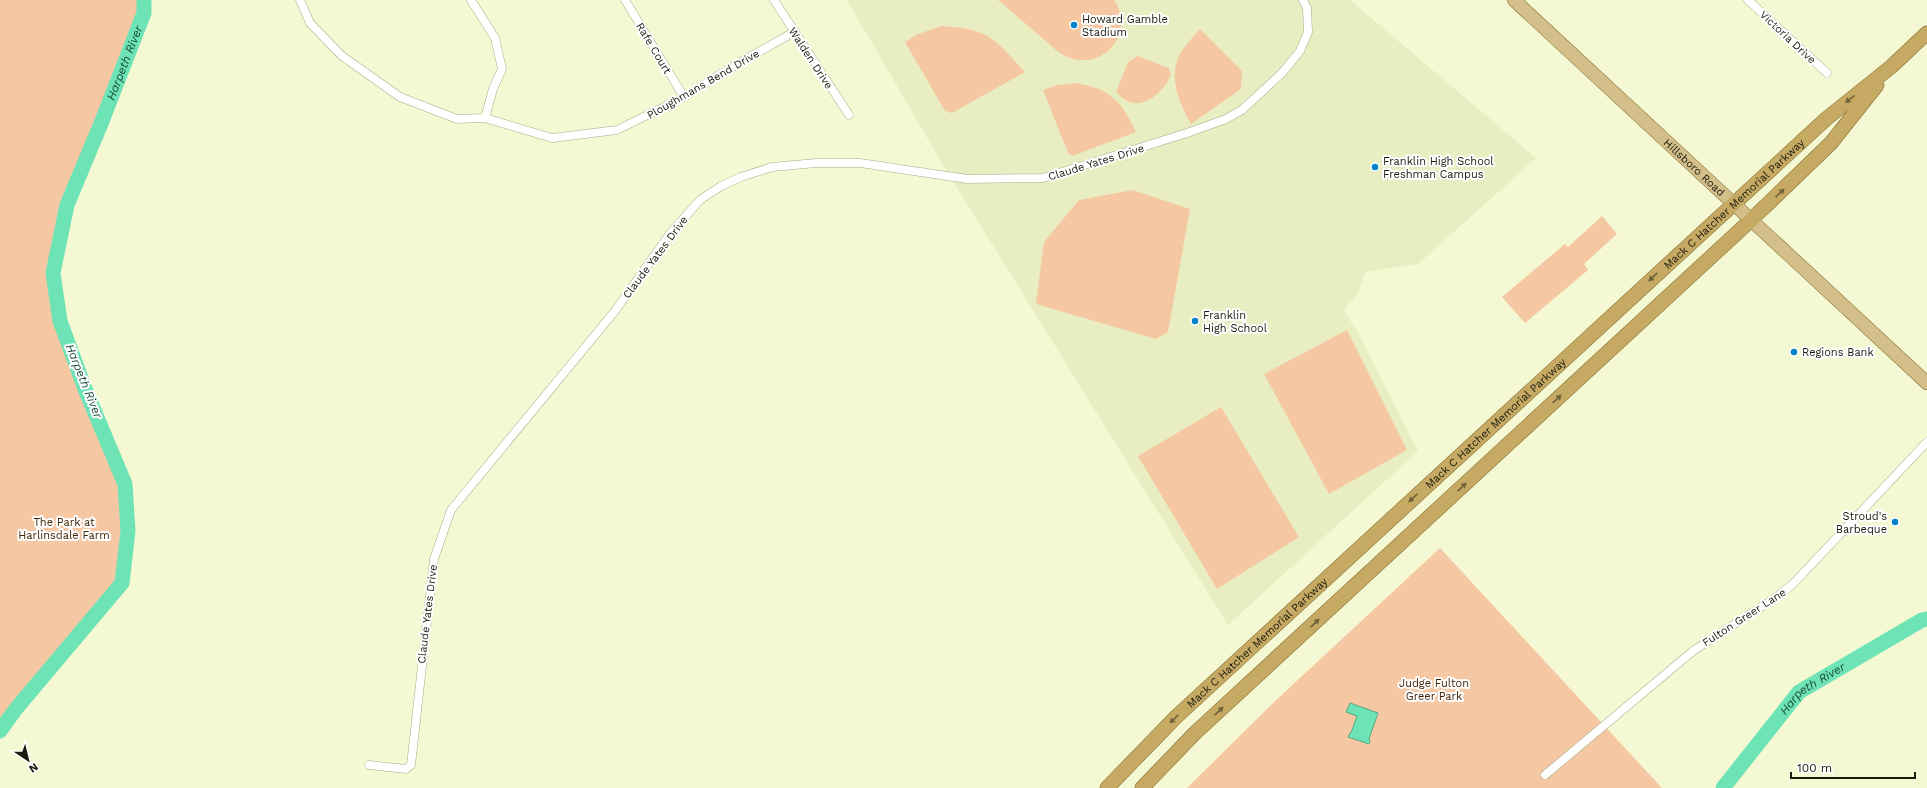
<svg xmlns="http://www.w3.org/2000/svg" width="1927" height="788" viewBox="0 0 1927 788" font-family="'Work Sans',sans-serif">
<rect width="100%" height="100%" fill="#f4f9d3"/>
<path fill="#e8eec1" d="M847,0H1350L1536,158L1418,264L1365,272L1358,293L1344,311L1357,331L1418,451L1228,625L943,165Z"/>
<path fill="#f5c8a3" d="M0,0H144V13L102,121L67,205L53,273L60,321L85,389L125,484L128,531L122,583L15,710L0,731Z
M998,0H1114C1139,35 1096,81 1056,50Z
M942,26C955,27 969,28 981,33C999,40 1012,59 1025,72L952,113L945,111L905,42L918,34Z
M1200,29L1242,71L1241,89L1191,124C1180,104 1168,79 1179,56C1184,46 1193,37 1200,29Z
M1138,56L1169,68L1171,75C1165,89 1148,108 1129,102C1124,100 1119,95 1116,92L1128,62Z
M1074,83C1110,88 1121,100 1136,132L1072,156L1068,153L1043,90L1057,85Z
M1133,190L1190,209L1168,332L1156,339L1036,304L1044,242L1079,200Z
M1602,216L1617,234L1584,264L1588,270L1525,323L1502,297L1565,244L1568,247Z
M1347,330L1407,450L1329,494L1264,374Z
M1221,407L1299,537L1217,589L1138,456Z
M1440,548L1662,788H1187L1273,703Z"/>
<path fill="#6ee3b6" stroke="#55a784" d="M1350,703L1378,713L1369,739L1370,740L1369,744L1348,737L1350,733H1351L1357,716L1346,712Z"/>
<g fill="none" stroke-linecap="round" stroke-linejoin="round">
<g stroke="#6ee3b6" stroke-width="15">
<path id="s1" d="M0,731L15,710L122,583L128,531L125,484L85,389L60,321L53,273L67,205L102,121L144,13V0"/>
<path id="s2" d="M1723,788L1799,692L1922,620L1927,619"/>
</g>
<g stroke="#a6ab87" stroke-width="9">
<path id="minor" d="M300,0L310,23L342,56L400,97L457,119L485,118L552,138L617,130L684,97L732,67L794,32
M471,0L495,38L502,69L493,89L485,118
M625,0L684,97
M774,0L849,115
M1748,0L1827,73
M369,765L406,769L411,765L434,559L451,510L615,311L669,235L700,200L721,186L741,177L772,167L816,163H860L967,179L1043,178L1187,133L1226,119L1242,110L1282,73L1300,51L1308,32L1307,8L1303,0
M1545,775L1693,651L1775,598L1793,584L1927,442"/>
</g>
<g stroke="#806a2d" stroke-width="14">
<g id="primary">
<path id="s3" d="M1514,0L1927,383"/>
</g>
</g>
<g stroke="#806a2d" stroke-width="15">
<g id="trunk">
<path id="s4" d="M1107,788L1176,717L1826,119L1892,66L1927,33"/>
<path d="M1142,788L1195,733L1751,220L1831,143L1877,85"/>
</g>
</g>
<use href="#minor" stroke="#fff" stroke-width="8"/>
<use href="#primary" stroke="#d4bf8b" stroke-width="13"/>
<use href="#trunk" stroke="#c6aa64" stroke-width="14"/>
</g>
<defs><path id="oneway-solid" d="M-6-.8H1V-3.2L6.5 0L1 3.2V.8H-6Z"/></defs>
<g fill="#706239">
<use href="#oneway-solid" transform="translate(1850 99) rotate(142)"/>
<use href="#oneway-solid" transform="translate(1780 193) rotate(-44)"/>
<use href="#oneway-solid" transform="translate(1653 277) rotate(137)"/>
<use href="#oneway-solid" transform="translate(1557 399) rotate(-43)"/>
<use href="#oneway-solid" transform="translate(1462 487) rotate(-43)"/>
<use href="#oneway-solid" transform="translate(1413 498) rotate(137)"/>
<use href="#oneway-solid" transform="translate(1315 623) rotate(-43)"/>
<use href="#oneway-solid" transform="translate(1219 711) rotate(-43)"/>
<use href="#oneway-solid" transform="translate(1174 719) rotate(135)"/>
</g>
<g fill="#0082c9" stroke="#fff" stroke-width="1.5">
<circle cx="1074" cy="25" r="4"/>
<circle cx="1375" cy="167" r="4"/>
<circle cx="1195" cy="321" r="4"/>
<circle cx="1794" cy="352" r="4"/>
<circle cx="1895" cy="522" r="4"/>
</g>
<g text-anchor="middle" stroke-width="4" stroke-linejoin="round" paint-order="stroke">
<g font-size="11" fill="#1a1b0e" stroke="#fff" text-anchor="start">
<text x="1082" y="23">Howard Gamble<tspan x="1082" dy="13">Stadium</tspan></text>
<text x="1383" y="165">Franklin High School<tspan x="1383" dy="13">Freshman Campus</tspan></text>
<text x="1203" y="319">Franklin<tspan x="1203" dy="13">High School</tspan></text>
<text x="1802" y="356">Regions Bank</text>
<text x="1887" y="520" text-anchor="end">Stroud's<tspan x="1887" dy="13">Barbeque</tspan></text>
</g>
<g font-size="11" fill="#1a1b0e" stroke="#fff">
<text transform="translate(1788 37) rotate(43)" y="4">Victoria Drive</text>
<text transform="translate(654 48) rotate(59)" y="4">Rafe Court</text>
<text transform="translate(811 58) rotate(57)" y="4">Walden Drive</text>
<text transform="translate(703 84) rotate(-30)" y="4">Ploughmans Bend Drive</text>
<text transform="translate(1096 162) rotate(-17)" y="4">Claude Yates Drive</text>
<text dy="4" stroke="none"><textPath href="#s3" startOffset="246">Hillsboro Road</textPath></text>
<text dy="4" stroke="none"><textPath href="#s4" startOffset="857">Mack C Hatcher Memorial Parkway</textPath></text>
<text transform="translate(655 257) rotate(-53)" y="4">Claude Yates Drive</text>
<text dy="4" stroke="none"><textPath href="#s4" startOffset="533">Mack C Hatcher Memorial Parkway</textPath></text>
<text transform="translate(427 614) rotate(-83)" y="4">Claude Yates Drive</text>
<text transform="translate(1744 617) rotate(-33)" y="4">Fulton Greer Lane</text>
<text dy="4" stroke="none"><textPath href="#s4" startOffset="209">Mack C Hatcher Memorial Parkway</textPath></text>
</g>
<g font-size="11" fill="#422405" stroke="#fff">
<text x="64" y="526">The Park at<tspan x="64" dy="13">Harlinsdale Farm</tspan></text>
<text x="1434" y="687">Judge Fulton<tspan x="1434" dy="13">Greer Park</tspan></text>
</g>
<g font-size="12" font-style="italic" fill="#1b4d3b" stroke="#fff">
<text dy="4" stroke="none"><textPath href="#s1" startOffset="738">Harpeth River</textPath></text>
<text transform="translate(84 381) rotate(68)" y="4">Harpeth River</text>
<text dy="4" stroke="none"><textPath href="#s2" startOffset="135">Harpeth River</textPath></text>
</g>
</g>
<g transform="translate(28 760) rotate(145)" stroke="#ffffff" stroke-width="3" paint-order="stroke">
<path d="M0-3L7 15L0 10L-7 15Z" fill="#1a1b0e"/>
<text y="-6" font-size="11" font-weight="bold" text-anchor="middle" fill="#1a1b0e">N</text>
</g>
<path d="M1791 772v6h124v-6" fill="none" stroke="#1a1b0e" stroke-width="2"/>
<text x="1797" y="772" font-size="12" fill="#1a1b0e" stroke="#ffffff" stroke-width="3" paint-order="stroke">100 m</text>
</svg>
